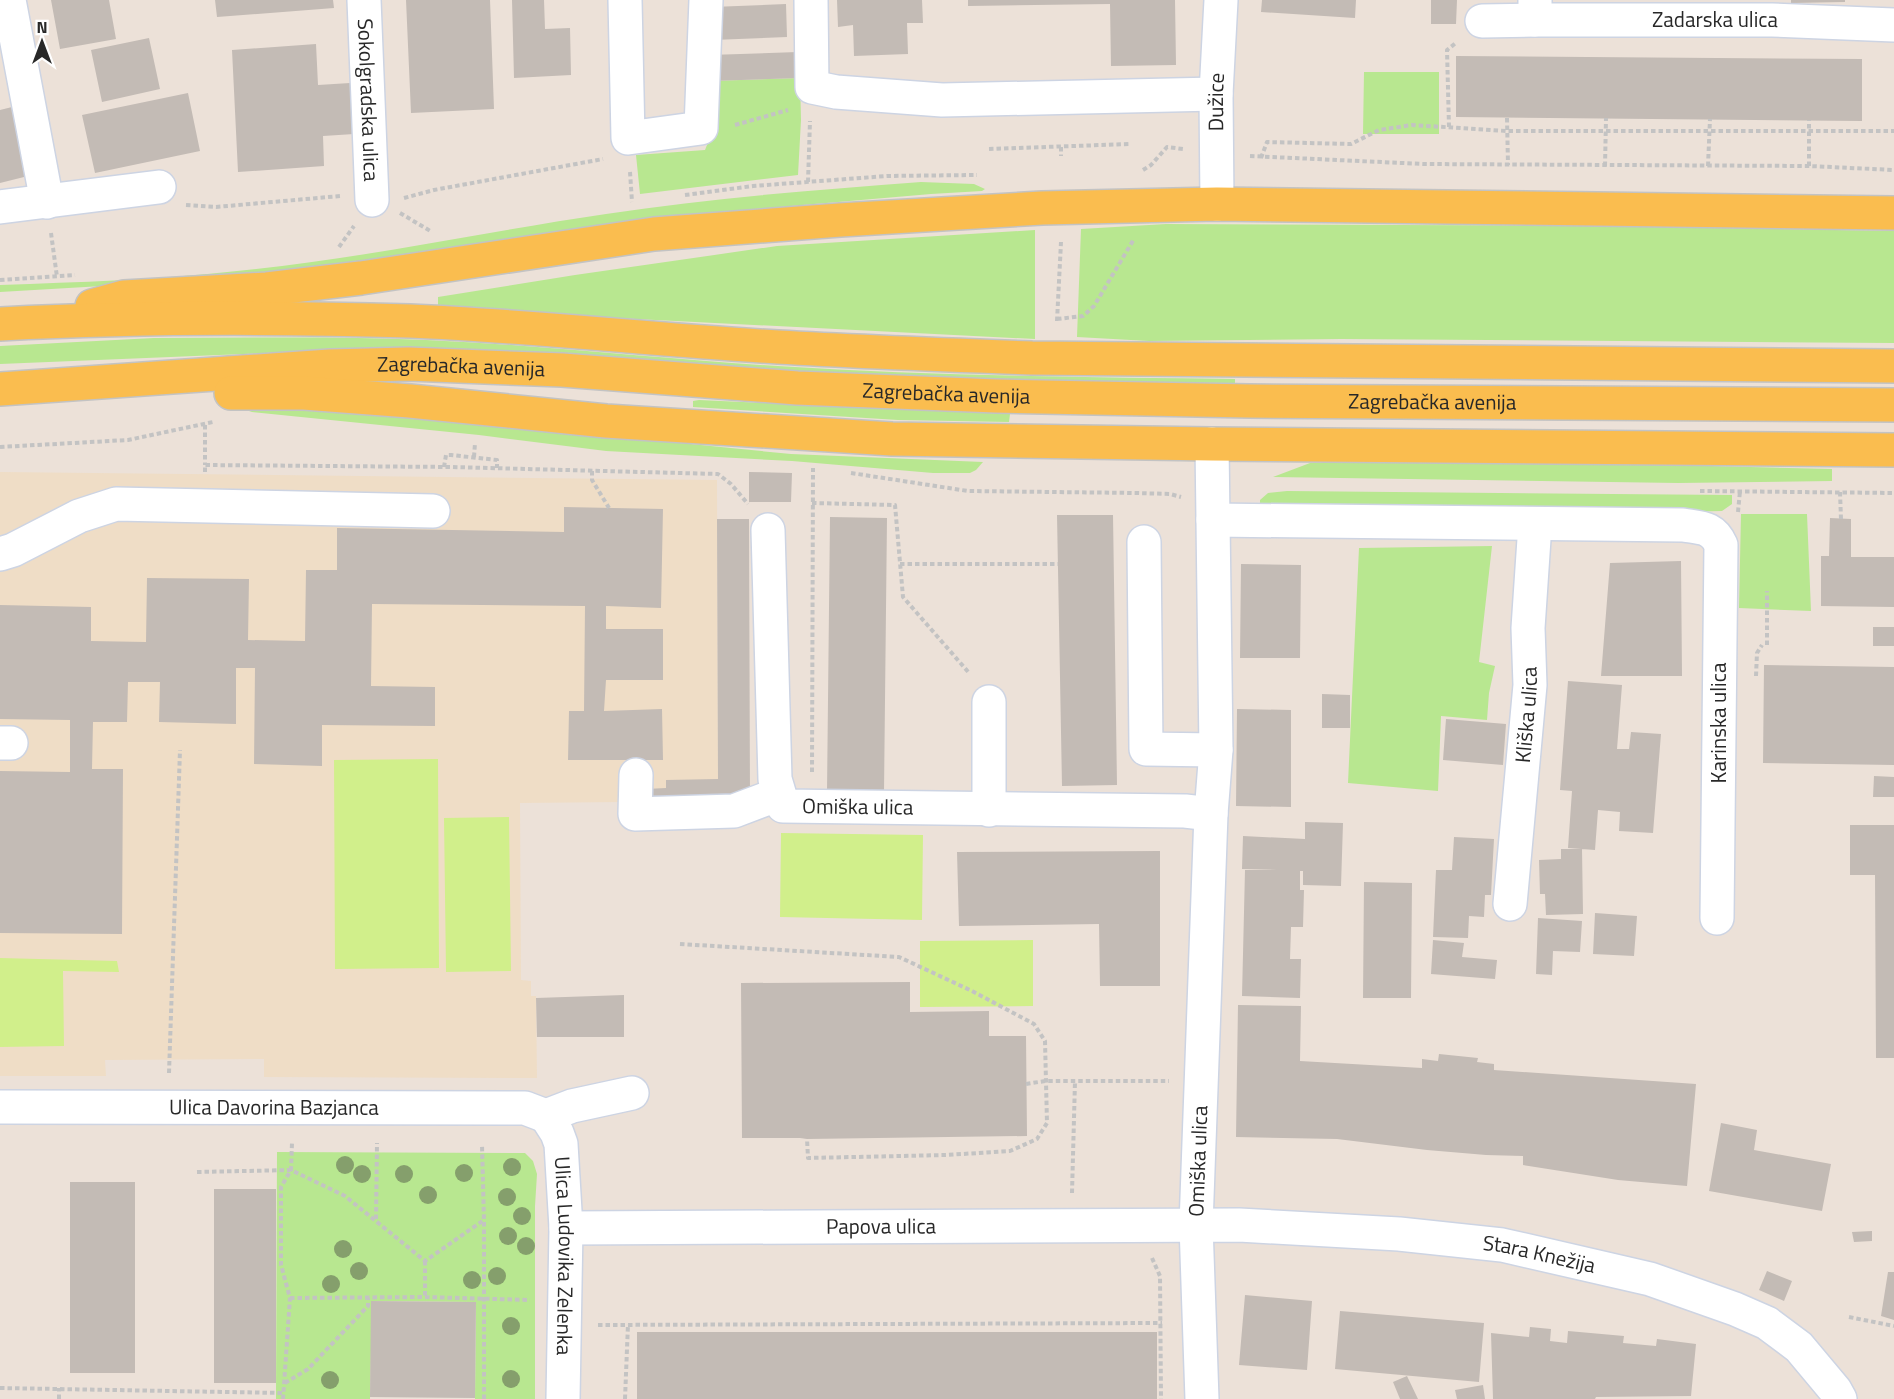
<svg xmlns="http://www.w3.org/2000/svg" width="1894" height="1399" viewBox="0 0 1894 1399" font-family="'Titillium Web',sans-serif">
<rect width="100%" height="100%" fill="#ece1d8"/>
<path fill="#efddc6" d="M0,472L717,480L718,779L623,802L520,803L521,980L531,981V996H536L537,1078L264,1077V1059L105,1060L106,1076H0Z"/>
<path fill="#b8e790" d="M1364,72H1439V134H1363Z
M800,78L801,120L798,175L640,194L636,155L705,150L713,130L710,81Z
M921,182L974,184L985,189L982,191L931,194L745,210L659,221L342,272L0,292V285C79,282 158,280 237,271C361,259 483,232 606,214C710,198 816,190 921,182Z
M1166,224L1612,226L1894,231V343L1341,339L1149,341L1077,337L1081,229Z
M1035,230V339L438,309V297L575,275L777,246Z
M154,338C244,338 335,336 426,340C543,345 661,359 778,366C930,376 1083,377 1235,379V383L1010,382L857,375L362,349L0,364V346Z
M699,400L1010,414L1009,422L898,420L693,407V401Z
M294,405L791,454L983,462L976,470L970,473H933L792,461L606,451L479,435L252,412L243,409Z
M1552,462L1832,469V481L1678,483L1273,477L1310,463Z
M1287,491L1732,495V504L1722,511L1631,513L1260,504V500L1268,493Z
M1741,514H1807L1811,611L1739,608Z
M1492,546L1479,662L1495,666L1489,693L1487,720L1441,716L1438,791L1348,783L1359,548Z
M277,1152L525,1153L533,1161L537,1174L535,1206V1399H475L476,1302L372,1301L370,1399H276Z"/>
<path fill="#d1ef8b" d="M438,759L439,968L335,969L334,760Z
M509,817L511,971L446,972L444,818Z
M781,833L923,835L922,920L780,917Z
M1033,940V1006L920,1007V941Z
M0,958L117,961L119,972L63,971L64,1046L0,1047Z"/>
<path fill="#c3bbb5" d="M51,0H109L116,39L60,49Z
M215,0H333L334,8L217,17Z
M406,0H490L494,109L411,113Z
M512,0H544L545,29L570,28L571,75L514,78Z
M837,0H922L923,23H907L908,54L854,56L853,25L838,27Z
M968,0H1175L1176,65L1111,66L1110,4L968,6Z
M1262,0H1356L1355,18L1261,12Z
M1431,0H1457L1456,24H1431Z
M1791,0H1845V2L1791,3Z
M786,4L787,37L713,40L712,7Z
M149,38L160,89L102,102L91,50Z
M316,44L318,85L350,83L354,134L323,136L324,166L238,172L232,50Z
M798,52L800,78L710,81L709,55Z
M1456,56L1862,59V121L1456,117Z
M188,93L200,151L95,173L82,115Z
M12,107L28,176L0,183V110Z
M749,472L792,473L791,502H749Z
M564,507L663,509L661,608L606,606V629H663V680H606L604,711L662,709L663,760H568L569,711H584L585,606L372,604L371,686L435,687V726L322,725V766L254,764L255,668H236V724L159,722L160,682H128L127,722H93L92,769H123L122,934L0,933V771L70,772V720L0,719V605L91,607V641L146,642L147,578L249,579L248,640L305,641L306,570H337V528L564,532Z
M1057,515H1113L1117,785L1062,786Z
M830,517L887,518L884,792H827Z
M1830,518L1851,519V557H1894V607L1821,606V556H1829Z
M717,519H749L750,801L647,802L646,789L666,788V780L718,779Z
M1681,561L1682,676H1601L1610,563Z
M1241,564L1301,565L1300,658H1240Z
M1873,627H1894V646H1873Z
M1764,665L1894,667V765L1763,763Z
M1568,681L1622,685L1617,749H1629L1631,732L1661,734L1653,833L1619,831L1620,812L1598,810L1595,850L1568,848L1572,791L1560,790Z
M1322,694L1350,695V728H1322Z
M1237,709L1291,710V807L1236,806Z
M1446,719L1506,724L1503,765L1443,760Z
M1874,776L1894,777V797H1873Z
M1305,822L1343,823L1341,886L1303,885V871H1300V890H1304L1303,927H1291L1290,959H1301L1300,998L1242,996L1245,870H1277L1242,869L1243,836L1305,839Z
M1850,825H1894V1058H1876L1875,875H1850Z
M1454,837L1494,839L1491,895H1485L1484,917L1469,916L1468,938L1433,937L1436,870H1452Z
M1561,849H1582L1583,914L1546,915L1545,894H1540L1539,860L1561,859Z
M1160,851V986H1100L1099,924L959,926L957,852Z
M1364,882L1412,883L1411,998H1363Z
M1595,913L1637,916L1634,956L1593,954Z
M1538,918L1582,921L1580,952L1553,951L1552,975L1536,974Z
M1433,940L1464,943L1462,957L1497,960L1495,979L1431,974Z
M910,982V1012L989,1011V1036H1026L1027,1136L807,1139L800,1138H742L741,983Z
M624,995V1037H537L536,998Z
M1238,1005L1301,1006L1300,1061L1422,1068V1059L1438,1061L1439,1054L1478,1058L1477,1062L1494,1064V1070L1696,1084L1687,1186L1618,1180L1523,1165V1156L1486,1155L1427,1150L1337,1139L1236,1137Z
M1721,1123L1757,1130L1754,1150L1831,1164L1822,1211L1709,1191Z
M70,1182H135V1373H70Z
M214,1189H276V1383H214Z
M1872,1231V1241L1854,1242L1852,1232Z
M1767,1271L1792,1281L1784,1301L1759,1290Z
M1888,1272H1894V1320L1881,1316Z
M1245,1295L1312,1301L1307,1370L1239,1365Z
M371,1301L476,1302L475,1398L370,1397Z
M1340,1311L1484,1323L1479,1382L1335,1369Z
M1530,1327L1551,1329L1550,1341L1567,1343L1568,1331L1624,1336L1623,1343L1656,1346L1657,1339L1696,1344L1691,1396L1596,1397L1595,1399H1493L1491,1333L1529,1337Z
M637,1332H1157V1399H637Z
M1407,1376L1418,1399H1400L1393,1382Z
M1483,1385L1485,1399H1457L1455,1390Z"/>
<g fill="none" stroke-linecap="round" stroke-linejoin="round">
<g stroke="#cdd4e3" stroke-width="36">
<g id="minor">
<path d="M9,0L47,202"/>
<path id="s1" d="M364,0L372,200"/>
<path d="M625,0L628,138L701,128L706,0"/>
<path d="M811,0L812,87L836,92L942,100L1216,94"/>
<path id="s2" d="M1535,0V20H1772L1894,25"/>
<path d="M1482,21L1535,20"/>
<path id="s3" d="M1217,204L1216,94L1221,0"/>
<path d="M0,207L159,187"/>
<path d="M1213,520L1683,525C1702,528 1713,527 1721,545L1717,918"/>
<path id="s4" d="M768,530L775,779L783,806L1185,811L1211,814"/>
<path d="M1144,542L1146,749L1216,750"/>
<path d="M0,554L13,550L79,516L116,504L433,511"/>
<path d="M989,702V810"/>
<path d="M0,743H11"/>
<path d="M636,775L635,814L734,811L779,794"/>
<path id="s5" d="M1510,904L1530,685L1528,628L1535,524"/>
<path id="s6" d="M0,1107L525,1108L546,1116"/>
<path id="s7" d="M546,1116L557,1133L561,1144L566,1228L563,1399"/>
<path d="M546,1116L572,1106L632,1093"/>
<path id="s8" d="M566,1228L1239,1225L1399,1234L1502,1245L1650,1279L1735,1309L1767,1323L1799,1347L1835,1390L1840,1399"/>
<path id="s9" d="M1202,1399L1196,1225L1211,814L1216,750L1212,444"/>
</g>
</g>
<g stroke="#c3c3c3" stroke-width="36">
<g id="major">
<path d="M92,306L124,297L267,289L361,278L654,234L840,220L1042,208L1217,204L1894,213"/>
<path d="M0,324C137,317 273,317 410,321C533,326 655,340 778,347C862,352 947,355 1032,358L1894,366"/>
<path id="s10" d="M0,389L330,366L408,364L562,370L797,388L996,396L1249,401L1894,405"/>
<path d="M231,393H304L410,401L606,421L892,439L1212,444L1894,450"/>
</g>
</g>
<path stroke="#c3c3c3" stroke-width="4" stroke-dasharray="4.5 3" stroke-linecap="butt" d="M1507,118L1508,165
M735,125L788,110
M1449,127L1447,50L1457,42
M1061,147V156
M989,149L1130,144
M1250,156L1424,164L1809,166L1894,170
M1261,158L1267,142L1351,144L1379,130L1412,125L1507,131H1894
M1605,166L1606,118
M1708,166L1710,119
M1809,166V120
M1143,170L1151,165L1167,147L1183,149
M630,172L632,202
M808,182L810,121
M685,195L753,186L887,176L977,175
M404,198L434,190L603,159
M186,205L216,207L340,196
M400,213L432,232
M51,233L57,277
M339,247L354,226
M0,280L75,275
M1057,319L1083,316L1094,306L1134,239
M1057,321L1061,242
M205,425V465
M0,447L128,440L213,422
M474,457L475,443
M444,467L446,455H451L497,460V468
M592,471V480L609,508
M205,472V465L451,467L718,474L731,484L748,504
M851,473L968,491L1137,493L1170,494L1181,497
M1700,491L1894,493
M1840,492L1841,519
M812,503L895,505L903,597L970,674
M1738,512L1740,491
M900,564H1058
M1767,645V591
M1756,676L1757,653L1762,645
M812,772L813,468
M680,944L899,957L972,991L1034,1024L1045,1041L1047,1123L1037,1139L1010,1151L946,1155L808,1158L807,1139
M169,1073L180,750
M1026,1084L1045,1081H1169
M197,1172L291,1170L345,1196L425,1261L484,1220L482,1145
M1072,1193L1075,1081
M376,1219L377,1143
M1152,1258L1160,1276L1161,1399
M425,1261V1297
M290,1298L425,1297L530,1300
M1849,1317L1894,1326
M598,1325L1162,1323
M285,1383L308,1369L368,1306V1298
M0,1388L283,1393
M59,1399V1388
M283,1399L290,1298L281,1265V1187L291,1170L292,1143
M484,1399V1220
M625,1399L628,1324"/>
<use href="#minor" stroke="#fff" stroke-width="33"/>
<use href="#major" stroke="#fabd4f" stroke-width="33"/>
</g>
<g fill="#859f6c">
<circle cx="345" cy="1165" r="9"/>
<circle cx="512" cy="1167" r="9"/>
<circle cx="464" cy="1173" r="9"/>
<circle cx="362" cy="1174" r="9"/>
<circle cx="404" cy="1174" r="9"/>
<circle cx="428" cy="1195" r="9"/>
<circle cx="507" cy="1197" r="9"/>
<circle cx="522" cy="1216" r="9"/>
<circle cx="508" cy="1236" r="9"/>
<circle cx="526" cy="1246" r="9"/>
<circle cx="343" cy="1249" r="9"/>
<circle cx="359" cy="1271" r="9"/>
<circle cx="497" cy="1276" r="9"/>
<circle cx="472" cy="1280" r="9"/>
<circle cx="331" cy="1284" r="9"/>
<circle cx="511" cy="1326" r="9"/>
<circle cx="511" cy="1379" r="9"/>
<circle cx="330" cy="1380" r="9"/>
</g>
<g text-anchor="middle" stroke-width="4.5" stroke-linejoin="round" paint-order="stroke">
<g font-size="21" fill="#282828" stroke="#fff">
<text dy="7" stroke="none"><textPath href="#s2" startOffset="200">Zadarska ulica</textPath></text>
<text dy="7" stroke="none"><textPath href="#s1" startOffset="100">Sokolgradska ulica</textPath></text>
<text dy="7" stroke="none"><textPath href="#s3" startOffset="102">Dužice</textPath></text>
<text dy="7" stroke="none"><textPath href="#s10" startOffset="462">Zagrebačka avenija</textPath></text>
<text dy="7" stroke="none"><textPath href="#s10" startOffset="948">Zagrebačka avenija</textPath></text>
<text dy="7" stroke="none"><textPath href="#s10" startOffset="1434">Zagrebačka avenija</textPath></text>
<text dy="7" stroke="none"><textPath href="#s5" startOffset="190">Kliška ulica</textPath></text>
<text transform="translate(1719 723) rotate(-90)" y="7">Karinska ulica</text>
<text dy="7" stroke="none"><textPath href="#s4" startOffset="352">Omiška ulica</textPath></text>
<text dy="7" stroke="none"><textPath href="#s6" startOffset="274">Ulica Davorina Bazjanca</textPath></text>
<text dy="7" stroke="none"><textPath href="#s9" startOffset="238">Omiška ulica</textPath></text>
<text dy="7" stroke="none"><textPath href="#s8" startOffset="315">Papova ulica</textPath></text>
<text dy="7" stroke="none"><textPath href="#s8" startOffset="975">Stara Knežija</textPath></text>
<text dy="7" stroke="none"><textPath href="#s7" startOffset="144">Ulica Ludovika Zelenka</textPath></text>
</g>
</g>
<g transform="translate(42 42)" stroke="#ffffff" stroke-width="4.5" paint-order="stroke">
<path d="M0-4.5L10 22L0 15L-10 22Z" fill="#282828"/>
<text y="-9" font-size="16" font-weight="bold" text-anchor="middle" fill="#282828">N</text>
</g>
</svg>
